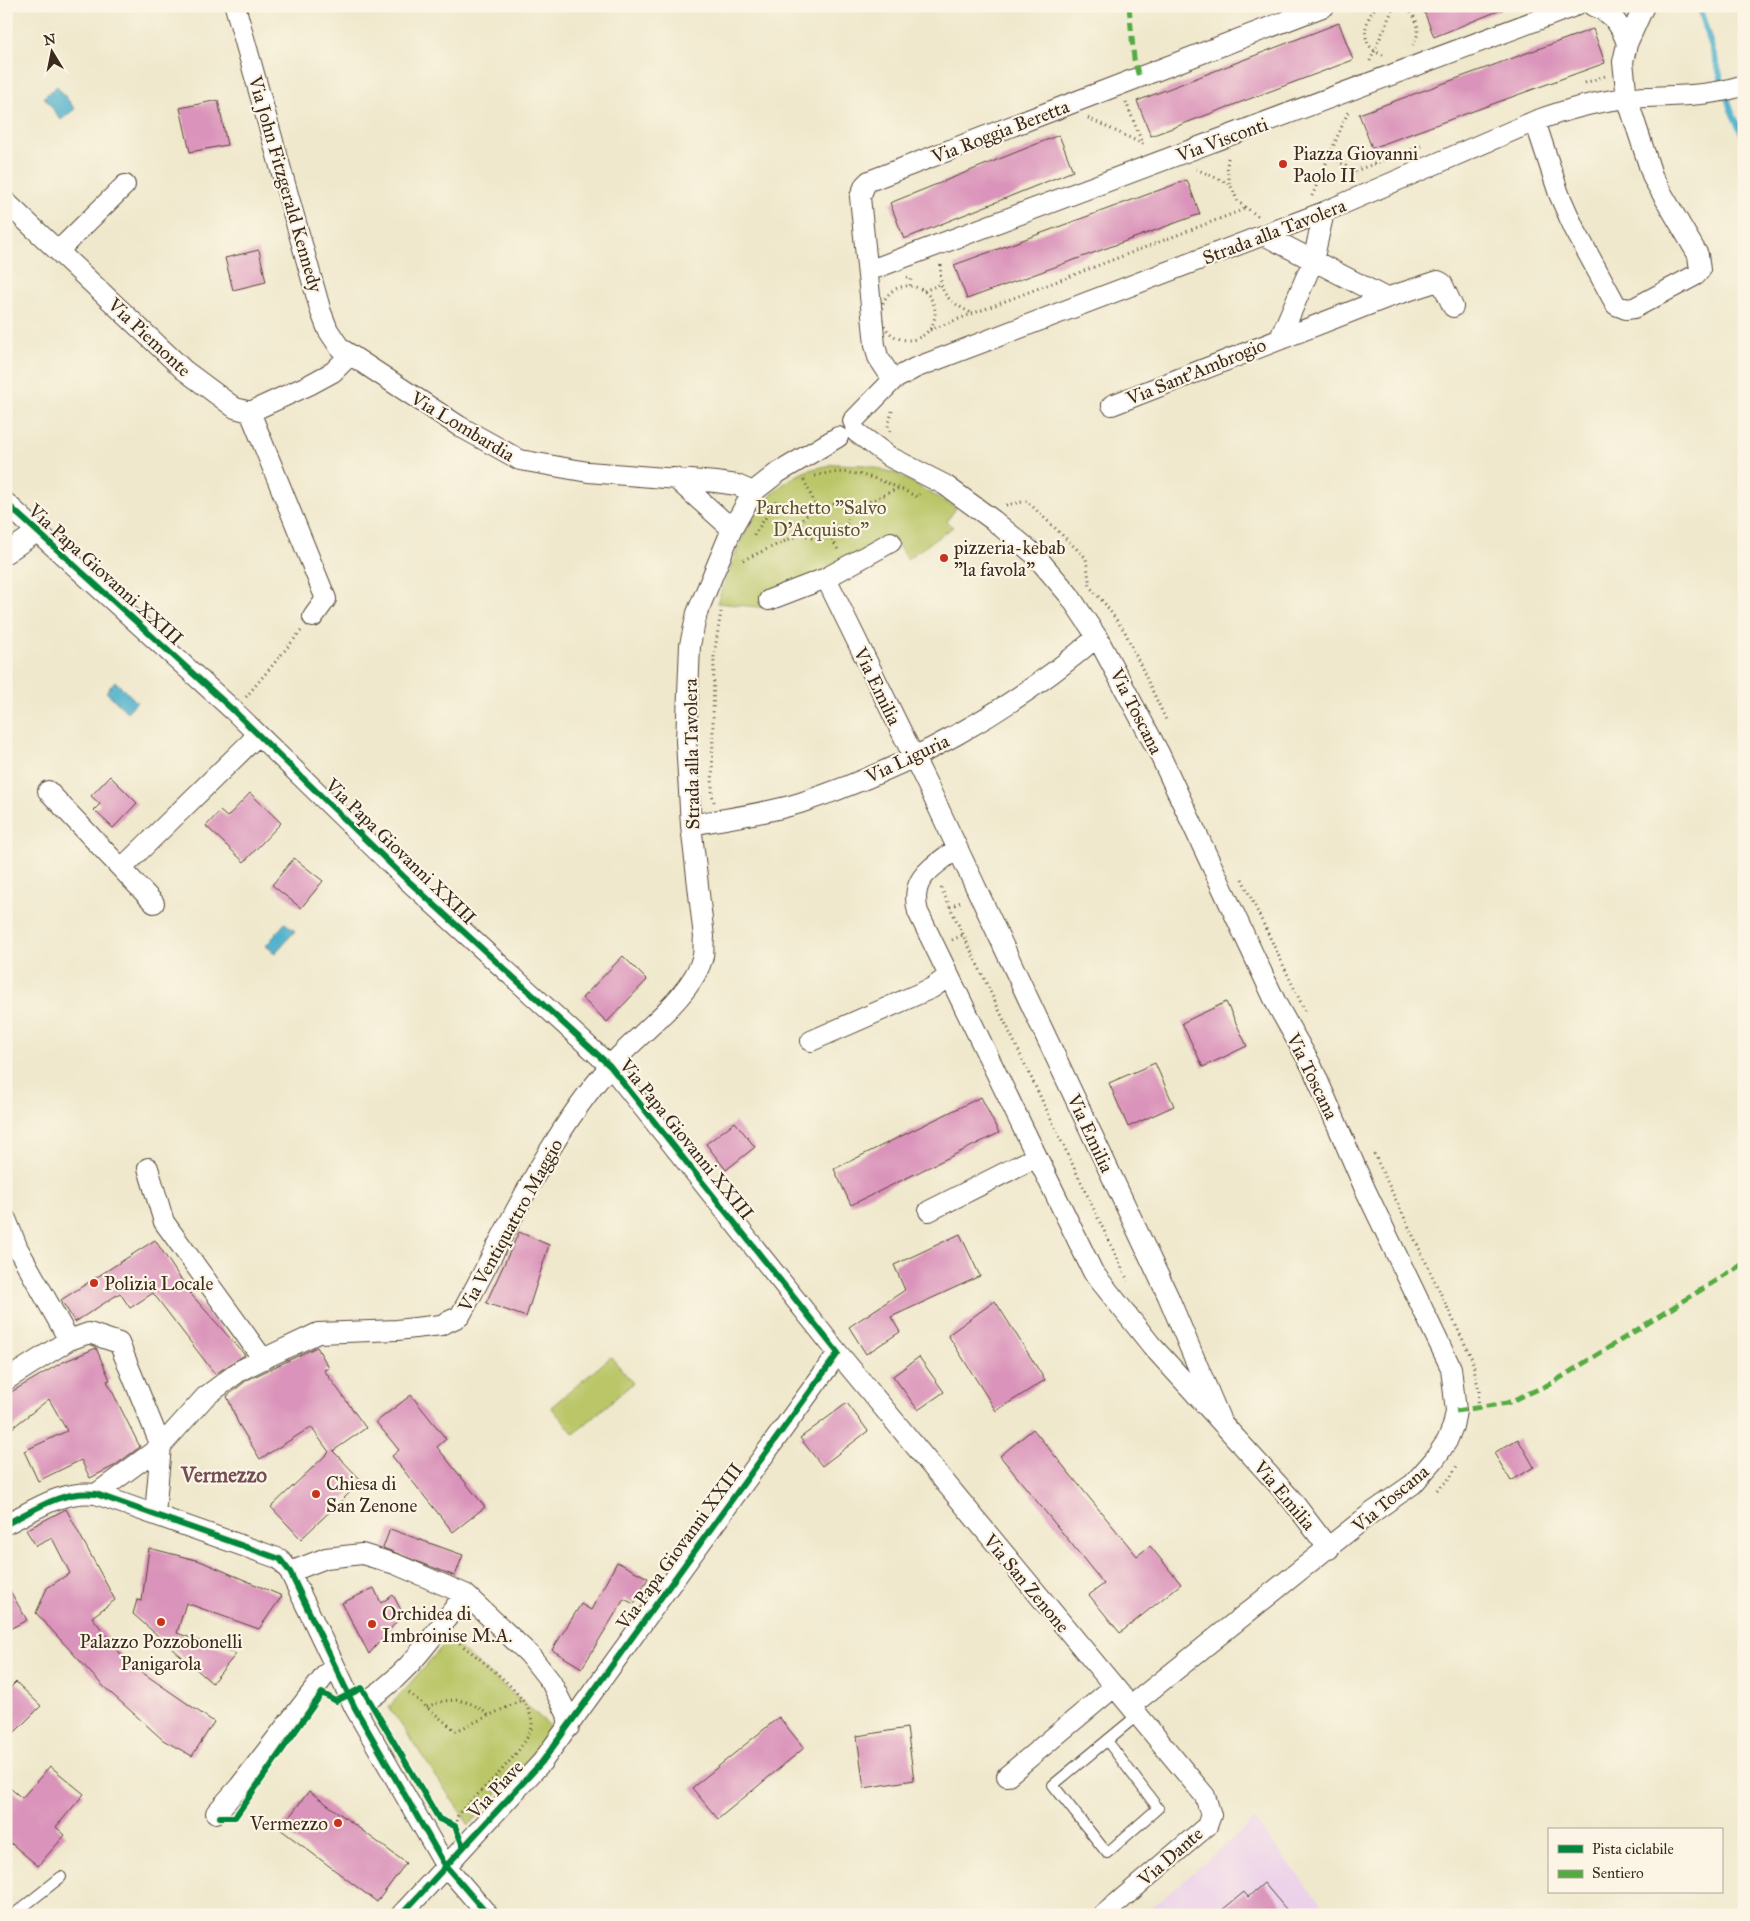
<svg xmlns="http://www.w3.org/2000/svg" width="1750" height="1921" viewBox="0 0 1750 1921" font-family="'IM FELL Great Primer',serif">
<rect width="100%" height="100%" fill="#fcf5e5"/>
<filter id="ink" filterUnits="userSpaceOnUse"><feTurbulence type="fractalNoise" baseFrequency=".02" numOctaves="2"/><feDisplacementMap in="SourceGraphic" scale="10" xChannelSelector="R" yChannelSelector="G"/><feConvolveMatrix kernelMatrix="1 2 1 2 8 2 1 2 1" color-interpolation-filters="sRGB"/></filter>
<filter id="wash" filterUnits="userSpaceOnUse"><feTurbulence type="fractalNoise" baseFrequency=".0096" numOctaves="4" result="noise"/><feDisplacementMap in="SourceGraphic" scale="20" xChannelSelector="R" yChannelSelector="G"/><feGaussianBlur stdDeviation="1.12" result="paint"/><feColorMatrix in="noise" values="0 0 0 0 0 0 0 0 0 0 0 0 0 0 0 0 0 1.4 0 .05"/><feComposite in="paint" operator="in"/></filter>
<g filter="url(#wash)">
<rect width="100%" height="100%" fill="#efe8cc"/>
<path fill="#ecd1ea" d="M1254,1820L1330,1915H1144Z"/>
<path fill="#bac668" stroke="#7a7843" d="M833,464L866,465L897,474L956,508L947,521L953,527L907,559L892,536L769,608L717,603C735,555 753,494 804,472C813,468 824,467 833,464Z
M611,1357L633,1383L574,1434L551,1407Z
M449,1639L555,1730L469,1825L389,1707Z"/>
<path fill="#4db0cc" stroke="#446d75" d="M57,86L75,109L61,120L44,97Z
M115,681L137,702L127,712L106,692Z
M285,923L295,931L275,953L266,946Z"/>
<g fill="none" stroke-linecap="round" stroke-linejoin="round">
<path stroke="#4db0cc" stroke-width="6" d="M1699,6L1731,110L1744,138"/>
</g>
<g id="blocks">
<path fill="#da93ba" d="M1422,6H1508V7L1434,37Z
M1339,23L1353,60L1151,136L1137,101Z
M1593,29L1605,63L1372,148L1359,114Z
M218,100L227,145L190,152L180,108Z
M1059,135L1073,171L904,239L890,203Z
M1187,180L1200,214L967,299L954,265Z
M259,250L266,282L233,290L225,258Z
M110,776L137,803L113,828L94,810L100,804L91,796Z
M250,793L281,823L244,862L206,826L220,811L227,817Z
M294,858L323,881L301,908L272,885Z
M623,956L647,980L607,1022L582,998Z
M1226,1002L1247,1046L1203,1067L1182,1023Z
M1155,1063L1174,1106L1128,1127L1109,1083Z
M981,1097L999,1133L851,1205L834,1169Z
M735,1122L755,1147L726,1170L706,1144Z
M519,1232L549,1245L526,1317L486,1303Z
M960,1234L980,1276L891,1317L900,1332L866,1354L849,1327L905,1290L894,1265Z
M155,1240L190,1293L245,1355L215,1374L153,1293L130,1308L120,1293L75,1322L61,1300Z
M995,1301L1045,1380L996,1411L948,1335Z
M317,1347L329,1368L324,1370L366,1428L333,1451L362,1481L301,1539L271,1507L329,1452L311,1427L260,1459L238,1423L227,1396L247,1380Z
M96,1348L110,1380L107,1381L140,1447L114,1466L90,1478L81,1460L38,1481L24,1451L67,1431L49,1399L6,1433V1395L61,1363Z
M919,1357L944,1392L918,1410L893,1376Z
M411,1395L446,1439L437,1447L485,1507L453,1532L392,1456L399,1450L376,1422Z
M847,1403L868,1431L822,1466L800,1438Z
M1033,1429L1137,1556L1150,1546L1181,1584L1120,1633L1089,1595L1104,1584L1000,1456Z
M1518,1439L1534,1467L1511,1481L1494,1453Z
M66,1509L115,1600L92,1617L127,1662L214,1722L192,1756L163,1740L102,1685L36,1613L47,1588L70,1573L52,1538L36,1546L26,1530Z
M390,1529L463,1555L455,1576L383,1548Z
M149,1548L200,1561L282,1596L259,1629L186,1603L177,1633L236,1654L212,1683L133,1614L137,1600L142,1601Z
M617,1562L648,1578L634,1604L624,1599L582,1668L552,1650L581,1604L591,1610Z
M6,1584L27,1620L6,1631Z
M374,1588L381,1603L393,1595L403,1614L369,1654L342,1603Z
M16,1682L41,1706L6,1741V1692Z
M779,1717L804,1748L718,1819L692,1788Z
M907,1728L914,1780L864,1788L857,1736Z
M50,1766L84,1794L56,1827L65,1835L38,1866L6,1839V1785L22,1798Z
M309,1791L406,1863L377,1902L280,1829Z
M1264,1883L1291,1915H1216L1244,1892L1248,1897Z"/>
</g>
</g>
<g filter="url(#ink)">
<use href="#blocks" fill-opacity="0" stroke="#564638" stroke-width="1"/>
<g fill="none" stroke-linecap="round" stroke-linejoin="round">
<g stroke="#564638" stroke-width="12">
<path id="service" d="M1108,1742L1158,1808L1107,1853L1053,1785L1139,1714
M13,1915L61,1877"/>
</g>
<g stroke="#564638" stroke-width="22">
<path id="minor" d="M235,6L321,312L328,330L340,348L459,426L520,460L588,472L716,482L737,485L753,492
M1593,6C1612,12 1621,25 1627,44
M1535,121L1559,194L1574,228L1616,305L1626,309L1634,308L1696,275L1700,270L1698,255L1653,178L1627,98L1623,62L1627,44L1644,6
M6,202L184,370L235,408L250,412L309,385L333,372L350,355
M58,251L125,185
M868,271L1575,6
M1386,298L1438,281L1442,283L1453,307
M1280,338L1313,261L1324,212
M893,380L878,357L875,345L860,197L865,185L869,181L1325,6
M1112,405L1386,298L1264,235
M250,412L326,599L313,617
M853,421L893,380L915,368L1324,212L1535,121C1565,110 1596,101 1629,98C1667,95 1707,98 1744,85
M856,432L890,457L945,485L993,520L1034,554L1069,595L1097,637L1159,753L1277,1005L1312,1067L1365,1189L1451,1368L1456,1411L1453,1426L1447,1441L1434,1460L1413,1484L1370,1514L1132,1705
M675,478L732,529
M6,503L233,710L404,877L610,1066L838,1353L542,1762L401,1915
M6,553L37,532
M826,578L930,790L1168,1296L1220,1419
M769,600L826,578L891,542
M48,791L154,903
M691,825C727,818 765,814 800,803C908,768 1011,711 1097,637
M956,849C932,868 909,878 918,912L1093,1272L1152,1346L1291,1499L1329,1549
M122,868L258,735
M811,1041L932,988L949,976
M148,1168L164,1222L263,1359
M929,1211L1036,1157
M6,1219L18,1249L69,1340
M838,1353L1205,1796L1211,1815L1207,1826L1103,1915
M6,1380L69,1340L89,1333L119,1343L161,1446L155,1514
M96,1494L161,1446L205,1397L241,1370L263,1359L318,1333L397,1330L441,1325L460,1316C507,1231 546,1139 611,1065C638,1034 693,996 703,956C704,950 703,943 704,937L691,825L686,741L690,645L697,613L732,529L753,492L776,474L838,437
M6,1524C36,1509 62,1490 96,1494L280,1559L290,1572L355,1708L445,1865L488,1915
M290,1572L326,1558L362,1554L395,1564L465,1594L529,1654L551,1682L567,1714L569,1727
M355,1708C404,1681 432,1637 465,1594
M1007,1776L1114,1687
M216,1813L239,1787L326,1674L335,1667"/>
</g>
<path stroke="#564638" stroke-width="3" stroke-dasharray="1 4" stroke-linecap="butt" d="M1403,6C1418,15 1422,31 1413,45
M1374,9C1362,25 1361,48 1383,55
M1370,61L1394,6
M1585,83L1605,76
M1126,102L1142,142
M1088,118L1145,145
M1329,155L1355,172
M1228,158L1227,167L1230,184
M1196,169L1230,184L1238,202L1258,216
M1355,171L1421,146
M1312,196L1348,112
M941,265C938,294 947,300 971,313
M907,277L911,279L910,286
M881 313a27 27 0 1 1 54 0a27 27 0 1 1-54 0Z
M924,291L941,284
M930,330L1245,209
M890,431L888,427L892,411
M815,476C850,465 886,481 917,497L919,494
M804,480L817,509
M833,504L842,505L847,509L848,522C817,562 767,520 833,504Z
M1006,505L1027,501L1086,558L1090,587L1105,604L1125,632L1167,722
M847,512L899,488
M754,535L778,499
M830,535L838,550
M743,560L803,533
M246,697L301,631
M714,802L712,794L714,655L721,612
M1242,879L1305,1011
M941,888L1128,1281
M950,907L961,902
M952,940L963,935
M1374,1154L1472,1359L1479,1391L1478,1407
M1437,1490L1450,1478L1458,1464
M409,1693L456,1731L522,1700
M427,1707C450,1696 470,1698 489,1716
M455,1826L458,1814C474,1797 533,1745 532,1723C530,1693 477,1658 456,1640"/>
<use href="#service" stroke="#fff" stroke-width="10"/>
<use href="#minor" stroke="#fff" stroke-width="20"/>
<path stroke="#55ab43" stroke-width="5" stroke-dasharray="10 5" stroke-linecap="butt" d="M1129,6L1134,59L1139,77
M1456,1411L1507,1403L1552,1383L1744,1263"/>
<g stroke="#fcf5e5" stroke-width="9">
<path id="cycleway" d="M6,503L233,710L404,877L610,1066L838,1353L542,1762L401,1915
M6,1524C36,1509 62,1490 96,1494L280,1559L290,1572L355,1708L445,1865L488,1915
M220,1817H235L322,1693L336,1701L362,1688L439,1819L455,1826L463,1846"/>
</g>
<use href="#cycleway" stroke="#00873e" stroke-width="6"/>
</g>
</g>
<g fill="#c8321e" stroke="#fcf5e5" stroke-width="2">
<circle cx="1283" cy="164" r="5"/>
<circle cx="944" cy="558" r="5"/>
<circle cx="94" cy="1283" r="5"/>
<circle cx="316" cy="1494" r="5"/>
<circle cx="161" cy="1622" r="5"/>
<circle cx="372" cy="1624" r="5"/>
<circle cx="338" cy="1823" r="5"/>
</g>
<g text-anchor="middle" stroke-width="4.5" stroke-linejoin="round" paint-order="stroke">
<g font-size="19" fill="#3b2a1e" stroke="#fcf5e5">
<text transform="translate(1000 131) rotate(-21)" y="7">Via Roggia Beretta</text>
<text transform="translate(1222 139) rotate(-20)" y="7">Via Visconti</text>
<text transform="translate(286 184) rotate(74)" y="7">Via John Fitzgerald Kennedy</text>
<text transform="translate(1274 231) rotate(-21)" y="7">Strada alla Tavolera</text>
<text transform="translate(150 337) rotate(43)" y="7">Via Piemonte</text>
<text transform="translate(1196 371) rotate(-22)" y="7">Via Sant'Ambrogio</text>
<text transform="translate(463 426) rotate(31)" y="7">Via Lombardia</text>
<text transform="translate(106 574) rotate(42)" y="7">Via Papa Giovanni XXIII</text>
<text transform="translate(878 686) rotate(64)" y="7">Via Emilia</text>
<text transform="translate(1137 711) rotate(63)" y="7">Via Toscana</text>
<text transform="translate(691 754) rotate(-91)" y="7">Strada alla Tavolera</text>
<text transform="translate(907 758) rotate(-25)" y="7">Via Liguria</text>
<text transform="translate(401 851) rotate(44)" y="7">Via Papa Giovanni XXIII</text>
<text transform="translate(1313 1076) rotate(64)" y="7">Via Toscana</text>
<text transform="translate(1091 1133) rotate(65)" y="7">Via Emilia</text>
<text transform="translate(687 1139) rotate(51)" y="7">Via Papa Giovanni XXIII</text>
<text transform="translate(510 1225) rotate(-61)" y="7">Via Ventiquattro Maggio</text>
<text transform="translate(1285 1495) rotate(50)" y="7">Via Emilia</text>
<text transform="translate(1390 1498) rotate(-40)" y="7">Via Toscana</text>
<text transform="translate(679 1546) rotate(-54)" y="7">Via Papa Giovanni XXIII</text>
<text transform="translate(1027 1583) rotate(50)" y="7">Via San Zenone</text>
<text transform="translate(495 1789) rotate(-47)" y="7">Via Piave</text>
<text transform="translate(1170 1856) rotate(-41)" y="7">Via Dante</text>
</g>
<g font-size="19" fill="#3b2a1e" stroke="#fcf5e5" text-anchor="start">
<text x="1293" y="160">Piazza Giovanni<tspan x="1293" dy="22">Paolo II</tspan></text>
<text x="954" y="554">pizzeria-kebab<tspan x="954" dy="22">"la favola"</tspan></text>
<text x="104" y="1290">Polizia Locale</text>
<text x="326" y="1490">Chiesa di<tspan x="326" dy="22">San Zenone</tspan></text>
<text x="382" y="1620">Orchidea di<tspan x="382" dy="22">Imbroinise M.A.</tspan></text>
<text x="161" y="1648" text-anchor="middle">Palazzo Pozzobonelli<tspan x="161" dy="22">Panigarola</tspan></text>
<text x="328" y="1830" text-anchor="end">Vermezzo</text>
</g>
<g font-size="19" fill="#5b5130" stroke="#fcf5e5">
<text x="821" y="514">Parchetto "Salvo<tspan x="821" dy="22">D'Acquisto"</tspan></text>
</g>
<g font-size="21" font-weight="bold" fill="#734f55" stroke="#fcf5e5">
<text x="224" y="1482">Vermezzo</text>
</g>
</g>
<rect width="1750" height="1921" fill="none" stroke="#fcf5e5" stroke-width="25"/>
<rect x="1548" y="1828" width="175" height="65" fill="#fcf5e5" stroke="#afa495"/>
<rect x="1558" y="1845" width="25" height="8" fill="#00873e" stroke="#afa495"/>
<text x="1592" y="1854" font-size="15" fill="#3b2a1e">Pista ciclabile</text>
<rect x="1558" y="1870" width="25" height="8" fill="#55ab43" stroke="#afa495"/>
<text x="1592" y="1878" font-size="15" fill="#3b2a1e">Sentiero</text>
<g transform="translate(52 52) rotate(350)" stroke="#fcf5e5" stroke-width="4" paint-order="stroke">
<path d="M0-4L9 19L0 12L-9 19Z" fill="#3b2a1e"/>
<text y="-8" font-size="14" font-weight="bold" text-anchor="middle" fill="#3b2a1e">N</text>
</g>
</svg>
